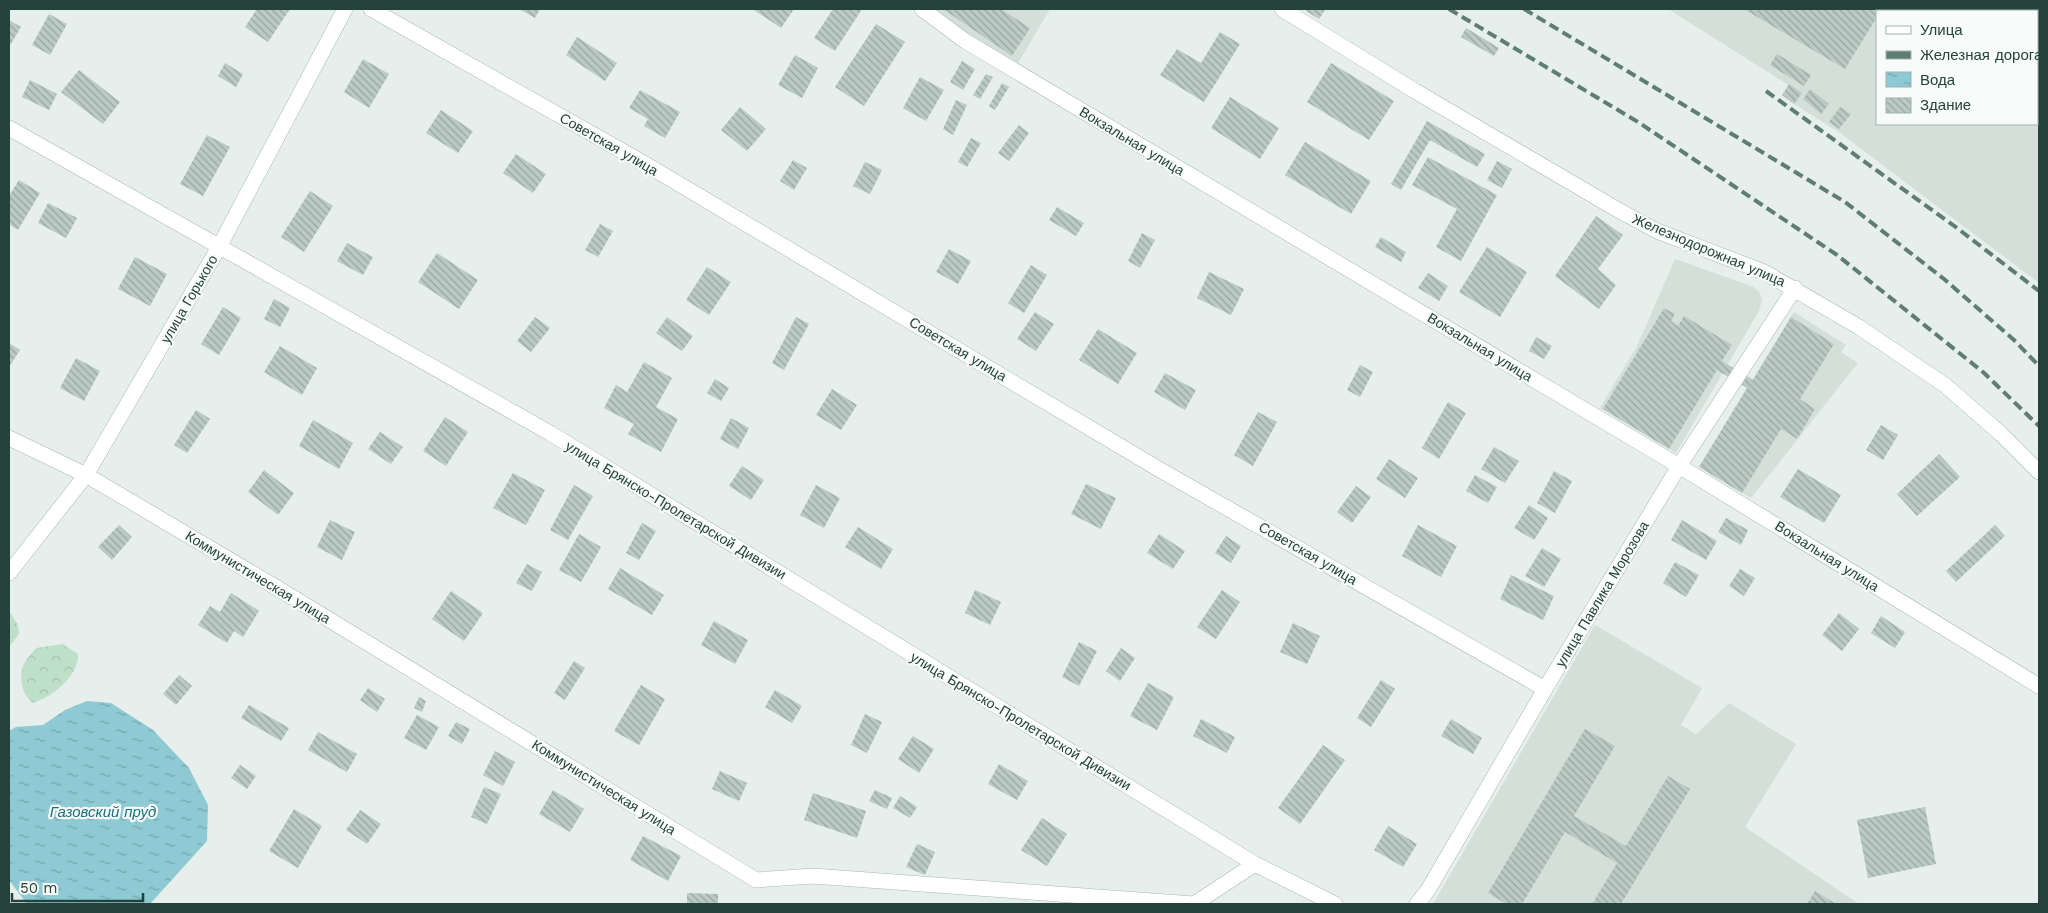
<svg xmlns="http://www.w3.org/2000/svg" width="2048" height="913" viewBox="0 0 2048 913" font-family="'Work Sans',sans-serif">
<defs>
<pattern id="forest-crowns" width="20" height="18" patternUnits="userSpaceOnUse" patternTransform="scale(1.25)"><rect width="20" height="18" fill="#bfe0c8"/><path d="M2 6a3 3 0 1 1 6 0M12 15a3 3 0 1 1 6 0" fill="none" stroke="#a4c1ad"/></pattern>
<pattern id="water-ripples" width="26" height="14" patternUnits="userSpaceOnUse" patternTransform="scale(1.25)"><rect width="26" height="14" fill="#8ec9d4"/><path d="M2 4q2-2 4 0t4 0M15 11q2-2 4 0t4 0" fill="none" stroke="#74a5ad"/></pattern>
<pattern id="building-back-hatch" width="6" height="6" patternUnits="userSpaceOnUse" patternTransform="scale(1.25)"><rect width="6" height="6" fill="#bbcac4"/><path d="M-1 5l2 2M0 0l6 6M5-1l2 2" fill="none" stroke="#98a6a0"/></pattern>
</defs>
<rect width="100%" height="100%" fill="#e6efeb"/>
<path fill="#d4dfda" d="M923,9H1050L1017,65Z
M1668,9H2009L2013,11H1877V124H2037V26L2039,27V283L1840,133L1794,104L1801,93Z
M1675,259L1754,287L1760,293L1762,300L1759,311L1676,453L1600,408L1637,346Z
M1794,312L1846,345L1841,352L1858,363L1751,498L1699,467Z
M1595,625L1702,688L1681,725L1696,734L1729,703L1796,744L1745,827L1859,904H1433Z"/>
<path fill="url(#forest-crowns)" d="M9,611L18,625L19,634L9,647Z
M63,644L78,654C79,676 52,697 33,703C21,694 18,675 25,662C28,657 32,653 36,648Z"/>
<path fill="url(#water-ripples)" d="M87,701L111,703L153,730L189,768L208,805L207,841L150,904H27L9,880V731L16,727L43,725L65,710Z"/>
<path fill="url(#building-back-hatch)" d="M257,9H290L268,42L245,27Z
M519,9H540L535,18Z
M755,9H794L781,28L754,10Z
M833,9H862L835,51L814,38Z
M943,9H1001L1030,28L1012,56Z
M1307,9H1322L1325,10L1319,19L1306,11Z
M1744,9H1873L1877,11V17L1845,69Z
M2021,9H2039L2038,11H2025Z
M49,14L67,24L50,55L32,45Z
M9,20L21,27L9,47Z
M876,24L905,42L864,106L835,87Z
M1466,28L1499,48L1494,56L1461,37Z
M1220,32L1240,44L1204,102L1160,75L1177,49L1201,63Z
M577,37L617,63L605,81L566,55Z
M1777,54L1811,75L1804,86L1770,65Z
M795,55L818,68L802,98L778,85Z
M363,59L389,74L369,108L344,92Z
M962,61L975,69L963,90L950,82Z
M225,63L243,74L236,87L218,76Z
M1331,63L1394,101L1369,140L1307,102Z
M79,70L120,102L103,124L61,92Z
M986,74L993,77L980,99L973,95Z
M920,77L944,90L926,121L903,108Z
M30,80L57,94L49,110L22,97Z
M1002,83L1009,87L995,110L989,106Z
M1789,84L1802,93L1794,104L1782,95Z
M1810,89L1829,104L1821,114L1803,99Z
M640,90L680,112L665,138L644,126L648,119L629,108Z
M1230,97L1279,128L1260,159L1211,128Z
M956,100L967,105L953,135L943,129Z
M740,107L766,129L747,151L721,130Z
M1840,107L1851,114L1839,129L1829,122Z
M441,110L473,131L458,153L426,133Z
M1427,121L1485,154L1477,167L1430,140L1401,190L1391,184Z
M1019,125L1029,133L1009,161L998,153Z
M207,135L230,147L203,196L180,184Z
M971,138L981,143L967,167L958,162Z
M1305,142L1371,181L1351,214L1285,175Z
M516,154L546,174L533,193L503,173Z
M1428,157L1497,195L1461,261L1436,247L1457,209L1412,185Z
M793,160L807,168L794,190L780,181Z
M1497,161L1512,169L1502,188L1487,180Z
M865,162L882,170L870,194L853,186Z
M19,180L40,193L18,230L9,224V196Z
M310,191L333,206L304,252L281,237Z
M48,203L77,218L66,238L38,223Z
M1057,207L1084,223L1076,236L1049,220Z
M1596,216L1623,235L1598,269L1616,285L1599,309L1555,276Z
M600,224L613,231L598,257L585,250Z
M1142,233L1155,240L1140,268L1128,261Z
M1381,237L1406,252L1401,262L1375,247Z
M347,243L373,257L363,275L337,261Z
M1487,247L1527,272L1500,317L1459,292Z
M949,249L971,261L958,284L936,272Z
M437,253L478,280L459,309L418,282Z
M135,257L167,274L150,306L118,289Z
M1031,265L1047,275L1024,313L1008,303Z
M707,267L731,282L709,315L686,300Z
M1209,272L1244,289L1231,315L1197,298Z
M1428,273L1448,286L1439,301L1418,288Z
M274,299L290,308L280,327L264,319Z
M223,307L241,318L219,355L201,344Z
M1664,308L1675,314L1671,321L1678,326L1684,316L1732,345L1722,361L1753,380L1791,317L1834,344L1800,399L1815,409L1797,439L1781,429L1742,493L1699,467L1747,388L1717,370L1669,449L1603,409Z
M1035,312L1054,324L1036,351L1017,339Z
M535,317L550,328L531,352L517,341Z
M667,317L693,336L682,351L656,333Z
M796,317L809,324L784,370L772,363Z
M1098,329L1137,353L1118,384L1079,360Z
M1536,337L1552,346L1544,359L1529,351Z
M9,343L20,350L9,367Z
M280,346L317,368L302,395L264,372Z
M76,358L100,371L84,401L60,388Z
M644,362L672,378L656,407L678,419L661,452L628,434L634,424L604,408L616,385L627,392Z
M1360,365L1373,372L1360,397L1347,390Z
M1165,373L1196,390L1185,410L1154,392Z
M715,379L729,388L721,401L707,393Z
M832,389L857,405L841,430L816,415Z
M1448,402L1466,413L1439,459L1422,448Z
M196,410L210,419L187,453L174,445Z
M1258,412L1277,422L1253,466L1234,455Z
M445,417L468,432L446,466L423,451Z
M731,418L749,428L738,449L720,439Z
M313,420L353,443L339,469L299,446Z
M1881,425L1898,435L1883,460L1866,450Z
M380,432L403,447L391,464L368,449Z
M1494,447L1519,461L1505,483L1481,469Z
M1939,454L1960,477L1917,516L1897,494Z
M1389,459L1418,478L1405,498L1376,479Z
M742,466L764,480L751,500L729,486Z
M1798,469L1841,495L1824,523L1780,497Z
M264,470L294,493L278,515L248,492Z
M1554,471L1572,481L1555,513L1537,503Z
M513,473L545,490L526,525L493,508Z
M1475,475L1497,487L1488,503L1466,491Z
M1086,484L1116,498L1101,529L1071,514Z
M574,485L593,496L568,540L550,530Z
M816,485L840,498L824,528L800,515Z
M1356,486L1371,497L1352,523L1337,512Z
M1529,505L1548,518L1534,540L1514,528Z
M1726,518L1748,530L1741,545L1718,532Z
M330,520L355,532L342,560L317,547Z
M1682,520L1717,541L1706,560L1671,540Z
M642,523L656,531L639,560L626,553Z
M119,525L132,537L112,560L98,547Z
M1418,525L1457,546L1441,577L1402,556Z
M1995,525L2005,536L1956,582L1946,571Z
M858,527L893,549L881,569L845,547Z
M579,534L601,547L581,582L559,570Z
M1159,534L1185,551L1173,569L1147,553Z
M1226,536L1241,546L1231,563L1215,553Z
M1542,548L1561,559L1544,587L1525,576Z
M1675,562L1699,575L1686,597L1663,583Z
M527,564L542,572L532,591L516,583Z
M620,568L664,595L652,615L608,589Z
M1740,569L1755,578L1744,596L1729,586Z
M1511,575L1554,596L1543,620L1500,599Z
M975,590L1001,602L990,625L965,613Z
M1222,590L1240,602L1216,639L1197,627Z
M451,591L483,613L464,641L432,619Z
M231,593L259,611L243,637L234,631L227,643L198,625L210,606L220,612Z
M1839,613L1859,629L1842,651L1822,635Z
M1881,616L1905,632L1895,648L1871,633Z
M714,621L748,640L735,664L701,645Z
M1293,623L1320,636L1307,664L1280,652Z
M1079,642L1097,651L1079,686L1062,677Z
M1121,648L1135,658L1120,681L1106,671Z
M574,661L585,668L565,700L554,693Z
M179,675L192,686L176,705L163,694Z
M1381,680L1395,689L1371,727L1357,718Z
M1148,683L1174,697L1157,730L1130,716Z
M641,685L665,699L639,745L614,731Z
M368,688L385,699L377,712L360,700Z
M775,690L802,706L792,723L765,707Z
M419,697L426,701L422,712L414,708Z
M249,705L289,728L281,741L241,718Z
M865,714L882,722L867,753L851,745Z
M417,715L439,727L426,750L404,738Z
M1201,719L1235,737L1227,753L1193,736Z
M1451,719L1482,738L1473,754L1441,736Z
M456,722L470,729L462,744L448,736Z
M1585,729L1615,746L1574,816L1626,846L1668,776L1690,789L1621,904H1592L1617,863L1565,832L1522,904H1507L1488,893Z
M318,732L357,754L347,772L308,750Z
M913,736L934,749L919,773L898,759Z
M1323,745L1345,760L1300,824L1278,808Z
M495,751L515,762L503,786L483,775Z
M999,764L1028,781L1017,800L988,784Z
M240,765L256,776L247,789L231,778Z
M720,771L747,783L739,801L712,789Z
M484,787L501,794L487,824L471,817Z
M553,790L584,809L570,832L539,814Z
M875,790L892,798L887,809L869,801Z
M813,793L866,811L857,838L804,820Z
M900,796L917,807L910,818L893,808Z
M1925,807L1936,864L1868,878L1857,820Z
M294,809L322,826L298,868L269,851Z
M360,810L381,824L367,844L346,830Z
M1042,818L1067,834L1047,866L1021,850Z
M1388,826L1417,844L1403,867L1374,850Z
M643,836L681,856L668,881L630,860Z
M917,844L935,852L925,875L906,867Z
M1815,891L1836,904H1807Z
M687,893L718,894V904H687Z"/>
<g fill="none" stroke-linecap="round" stroke-linejoin="round">
<g stroke="#a8b8b2" stroke-width="16">
<path id="street" d="M371,9L647,165L1162,471L1545,689
M922,9L965,41L1679,466L2039,686
M9,128L550,433L1255,864L1335,904
M9,438L86,475L279,589L756,880L813,876L1194,904L1255,864
M1417,904L1428,890L1545,689L1679,466L1795,288"/>
</g>
<g stroke="#a4bbb3" stroke-width="16">
<path id="secondary" d="M1282,9L1415,91L1618,210L1657,231L1764,272L1859,327L1946,386L2001,434L2039,472
M9,573L86,475L219,247L345,9"/>
</g>
<use href="#street" stroke="#fff" stroke-width="15"/>
<use href="#secondary" stroke="#fff" stroke-width="15"/>
<path stroke="#5f7d75" stroke-width="4" stroke-dasharray="10 5" stroke-linecap="butt" d="M1449,9L1638,122L1837,255L1983,372L2039,426
M1524,9L1845,202L1944,279L2014,340L2039,366
M1766,91L1957,228L2039,291"/>
</g>
<g text-anchor="middle" stroke-width="4.5" stroke-linejoin="round" paint-order="stroke">
<g font-size="14" fill="#24423a" stroke="#f7fbf9">
<text transform="translate(1132 141) rotate(31)" y="5">Вокзальная улица</text>
<text transform="translate(609 144) rotate(30)" y="5">Советская улица</text>
<text transform="translate(1709 250) rotate(23)" y="5">Железнодорожная улица</text>
<text transform="translate(189 299) rotate(-60)" y="5">улица Горького</text>
<text transform="translate(1480 347) rotate(31)" y="5">Вокзальная улица</text>
<text transform="translate(958 349) rotate(31)" y="5">Советская улица</text>
<text transform="translate(676 510) rotate(31)" y="5">улица Брянско-Пролетарской Дивизии</text>
<text transform="translate(1308 553) rotate(30)" y="5">Советская улица</text>
<text transform="translate(1827 556) rotate(32)" y="5">Вокзальная улица</text>
<text transform="translate(258 577) rotate(31)" y="5">Коммунистическая улица</text>
<text transform="translate(1602 594) rotate(-59)" y="5">улица Павлика Морозова</text>
<text transform="translate(1021 721) rotate(31)" y="5">улица Брянско-Пролетарской Дивизии</text>
<text transform="translate(604 787) rotate(32)" y="5">Коммунистическая улица</text>
</g>
<g font-size="15" font-style="italic" fill="#1c6f80" stroke="#f7fbf9">
<text x="103" y="817">Газовский пруд</text>
</g>
</g>
<rect width="2048" height="913" fill="none" stroke="#24423a" stroke-width="20"/>
<rect x="1876" y="10" width="162" height="115" fill="#f7fbf9" stroke="#a3b1ad"/>
<rect x="1886" y="26" width="25" height="8" fill="#ffffff" stroke="#a3b1ad"/>
<text x="1920" y="35" font-size="15" fill="#24423a">Улица</text>
<rect x="1886" y="51" width="25" height="8" fill="#5f7d75" stroke="#a3b1ad"/>
<text x="1920" y="60" font-size="15" fill="#24423a">Железная дорога</text>
<rect x="1886" y="72" width="25" height="15" fill="url(#water-ripples)" stroke="#a3b1ad"/>
<text x="1920" y="85" font-size="15" fill="#24423a">Вода</text>
<rect x="1886" y="98" width="25" height="15" fill="url(#building-back-hatch)" stroke="#a3b1ad"/>
<text x="1920" y="110" font-size="15" fill="#24423a">Здание</text>
<path d="M12 893v8h131v-8" fill="none" stroke="#24423a" stroke-width="2.5"/>
<text x="20" y="893" font-size="15" fill="#24423a" stroke="#f7fbf9" stroke-width="4" paint-order="stroke">50 m</text>
</svg>
